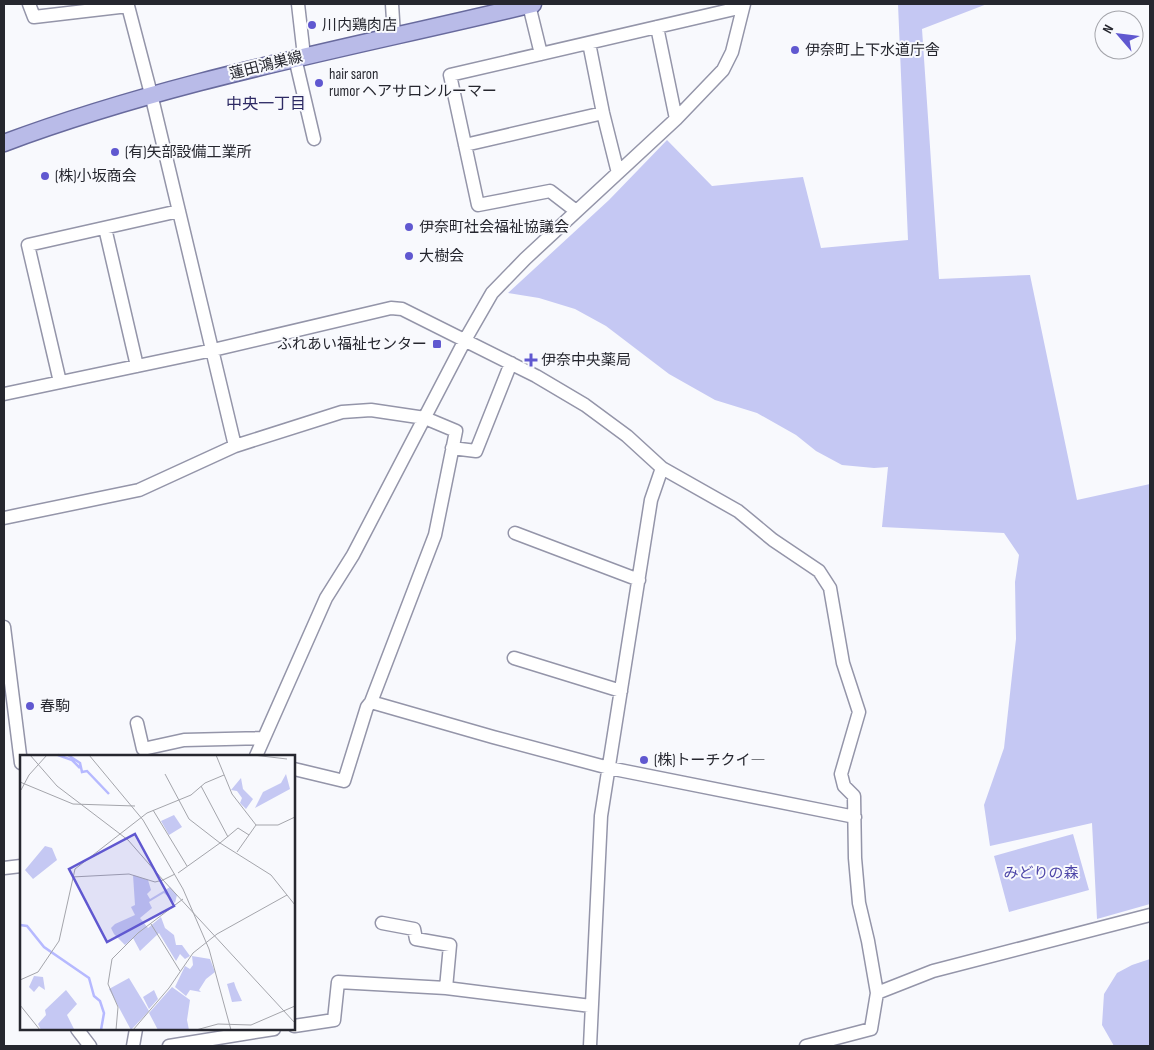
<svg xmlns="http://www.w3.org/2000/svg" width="1154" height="1050" viewBox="0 0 1154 1050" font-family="'Sofia Sans Condensed','Noto Sans JP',sans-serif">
<rect width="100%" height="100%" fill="#f8f9fd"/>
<path fill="#c5c8f3" d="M898,4H987L922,29L939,279L1030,275L1077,500L1150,484V904L1097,919L1092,823L990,846L984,805L1004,748L1016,639L1015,582L1019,555L1004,533L882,527L888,467L874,468L842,465L816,451L796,435L757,413L715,400L669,374L606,326L575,309L539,298L508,293L609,200L667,140L712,186L803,177L821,248L908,240Z
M1073,834L1089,890L1009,912L994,856Z
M1150,959V1046H1114L1102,1025L1104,994L1117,973L1132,965Z"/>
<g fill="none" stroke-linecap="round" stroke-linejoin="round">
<g stroke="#9495a9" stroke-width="15">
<path id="minor" d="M29,4L34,17L128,6L151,94L235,446
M298,4L304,56
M392,4L394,36
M529,5L541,54
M657,27L676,119
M589,43L603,113L618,173
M295,58L314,139
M465,145L603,113
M576,211L550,191L478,205L450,75L743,7
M105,228L137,366
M60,382L28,245L179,211
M4,394L213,350L391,308L402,309L536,376L585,405L627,436L662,468L738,511L773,540L819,571L830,588L843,663L859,712L841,774L844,786L854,796L855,858L859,903L868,941L877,993L871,1029L806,1046
M452,448L476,451L511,363
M4,518L139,490L235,446L342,412L371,410L425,418L456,431L435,535L371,702
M515,533L639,580
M4,627L21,763
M514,658L621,691
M137,723L143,749L184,740L264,738
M256,756L326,598L353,555L465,340L492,293L525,259L676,119L723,70L732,52L744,4
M294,769L344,781L367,707L371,702L493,737L609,768L855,817
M4,868L21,866
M382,923L414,929L416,939L450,945L446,988
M877,993L933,971L1150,915
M294,1026L334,1020L338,982L446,988L591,1006
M77,1029L90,1046
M133,1046L136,1029
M169,1046L274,1029
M590,1046L601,816L651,500L662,468"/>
</g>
<g stroke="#686a9d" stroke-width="19">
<path id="major" d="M4,143C175,79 355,47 533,4"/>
</g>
<use href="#minor" stroke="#fff" stroke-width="12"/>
<use href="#major" stroke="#b9bbe8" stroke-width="16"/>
</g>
<g fill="#6058d0" stroke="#f8f9fd" stroke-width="2">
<circle cx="312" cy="25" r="5"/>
<circle cx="795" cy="50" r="5"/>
<circle cx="319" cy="83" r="5"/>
<circle cx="115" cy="152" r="5"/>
<circle cx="45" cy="176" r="5"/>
<circle cx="409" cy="227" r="5"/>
<circle cx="409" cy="256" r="5"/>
<rect x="432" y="339" width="10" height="10" rx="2.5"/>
<path d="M528.5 352.5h5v5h5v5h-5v5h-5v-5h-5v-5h5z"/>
<circle cx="30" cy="706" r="5"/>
<circle cx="644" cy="760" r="5"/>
</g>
<g text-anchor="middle" stroke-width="4" stroke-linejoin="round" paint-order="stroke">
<g font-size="15" fill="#26272f" stroke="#f8f9fd" text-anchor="start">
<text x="322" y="30">川内鶏肉店</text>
<text x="805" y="55">伊奈町上下水道庁舎</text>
<text x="329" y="79">hair saron<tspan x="329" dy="17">rumor ヘアサロンルーマー</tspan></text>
<text x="125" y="157">(有)矢部設備工業所</text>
<text x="55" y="181">(株)小坂商会</text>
<text x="419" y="232">伊奈町社会福祉協議会</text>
<text x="419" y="261">大樹会</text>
<text x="427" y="349" text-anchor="end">ふれあい福祉センター</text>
<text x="541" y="365">伊奈中央薬局</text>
<text x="40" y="711">春駒</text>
<text x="654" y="765">(株)トーチクイ―</text>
</g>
<g font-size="15" fill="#26272f" stroke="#f8f9fd">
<text transform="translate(266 65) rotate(-14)" y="5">蓮田鴻巣線</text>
</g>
<g font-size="15" fill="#4d46a8" stroke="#f8f9fd">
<text x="1041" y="878">みどりの森</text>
</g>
<g font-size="16" fill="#2d2a64" stroke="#f8f9fd">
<text x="266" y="109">中央一丁目</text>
</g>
</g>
<g transform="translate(20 755)">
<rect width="275" height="275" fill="#f8f9fd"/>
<path d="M266,19L270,34L235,53L243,37L261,28ZM221,23L223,34L233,44L226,54L220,48L222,43L217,36L211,35ZM154,60L162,72L149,80L141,66ZM25,91L32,93L37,105L13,124L5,115ZM113,120L128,125L131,135L127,139L130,144L150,132L157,140L155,148L144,138L129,147L132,153L120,163L128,173L141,162L145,173L154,180L156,190H162L170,201L165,204L160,199L156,206L139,178L120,196L113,183L105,190L94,179L91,173L95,169L115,160L111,152L115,150ZM172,201L190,204L195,217L186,224L179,235L181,237L170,235L166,241L155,232L165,211L170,214L173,210ZM14,221L23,222L25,235L19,231L14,237L9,232ZM109,223L129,256L111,275L89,234ZM214,227L216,233L222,246L212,247L207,229ZM152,232L170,245L167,265L169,275H138L129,258ZM46,235L57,249L47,260L54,274L21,275L18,269L26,260L25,255ZM134,235L138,244L129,254L123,242Z" fill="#c5c8f3"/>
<path fill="none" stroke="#b6b9ff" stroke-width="2.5" d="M38,0L52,5L60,13M48,0L60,8L62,17L67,16L89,39M0,170L7,171L24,192L69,223L74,241L80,246L84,258L81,275"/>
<path fill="none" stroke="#a4a5ab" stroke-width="1" d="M10,0L37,31L108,85L143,125L155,119M69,0L123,65L163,134L189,194L211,275M196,0L212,39L236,70H258L275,62M233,0L267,4M145,19L169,64L200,88L218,73L229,80M0,27L53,49L115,51M181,31L208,82M1,35L9,20L27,0M133,55L167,111M217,97L236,70M158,118L200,88L251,120L275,150M52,122L109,119L135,127L143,125L275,268M131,169L160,216M0,225L18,217L39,186L55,114L127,58L171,40L185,28L204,20M0,250L20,275M96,275L98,252L88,229L92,204L118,178L163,144M113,275L149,233L173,198L197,179L267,140M176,275L198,269L231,270L275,251"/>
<path fill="#6058d0" fill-opacity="0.15" stroke="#6058d0" stroke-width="2.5" d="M115,79L154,151L87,187L49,114Z"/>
<rect width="275" height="275" fill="none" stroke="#26272f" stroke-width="2.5"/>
</g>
<rect width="1154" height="1050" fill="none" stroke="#26272f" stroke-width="10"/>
<g transform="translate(1119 35) rotate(298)"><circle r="24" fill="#f8f9fd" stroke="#a4a5ab"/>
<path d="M0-4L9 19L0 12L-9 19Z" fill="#6058d0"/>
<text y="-8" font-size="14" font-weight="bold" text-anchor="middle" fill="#26272f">N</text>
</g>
</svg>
